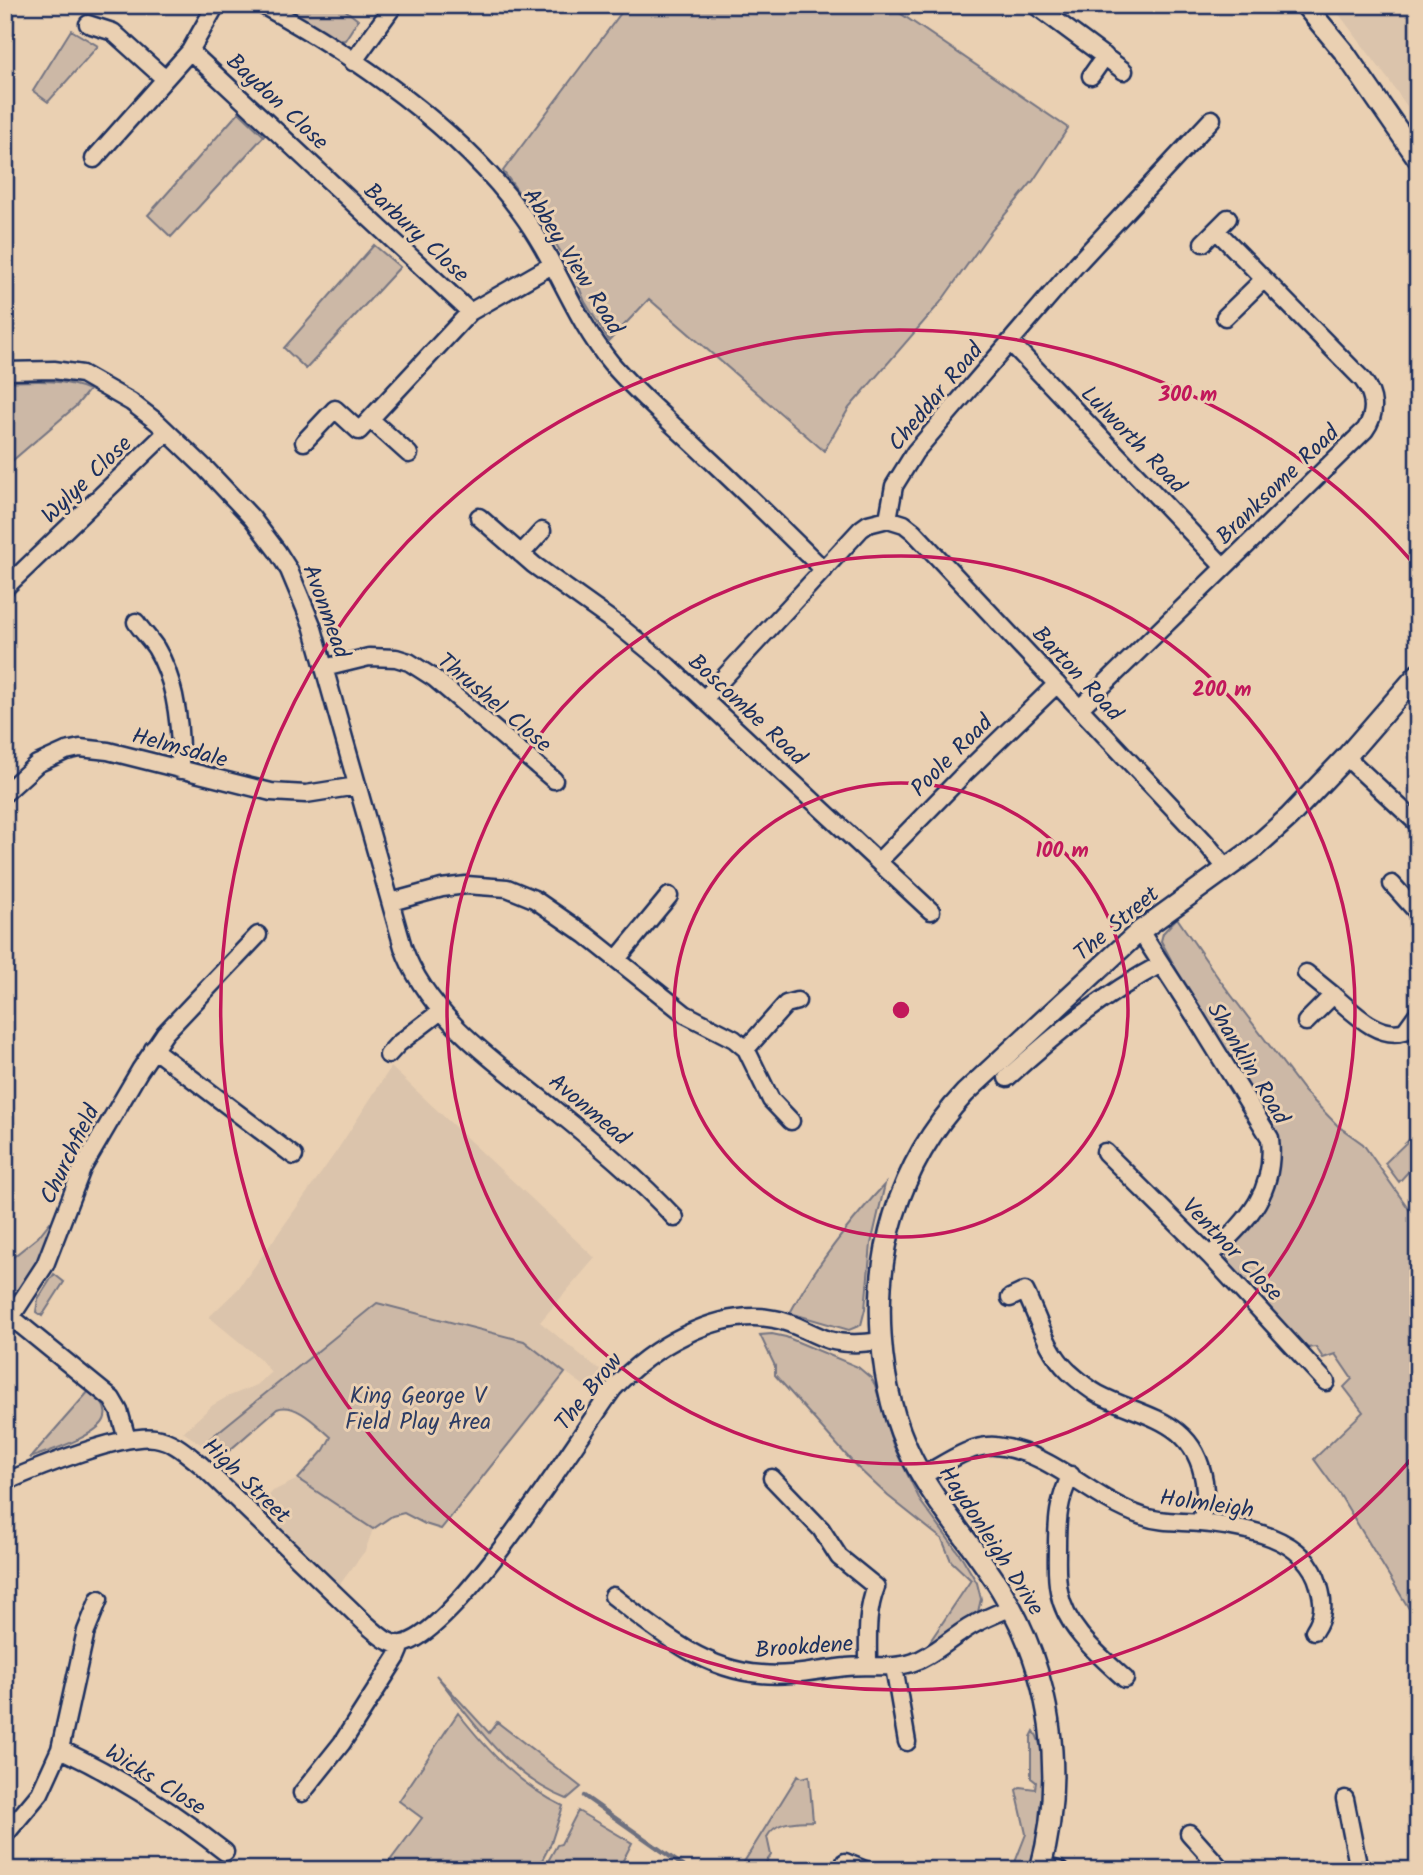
<svg xmlns="http://www.w3.org/2000/svg" width="1423" height="1875" viewBox="0 0 1423 1875" font-family="Kalam,sans-serif">
<rect width="100%" height="100%" fill="#ead0b2"/>
<filter id="ink" filterUnits="userSpaceOnUse"><feTurbulence type="fractalNoise" baseFrequency=".0143" numOctaves="2"/><feDisplacementMap in="SourceGraphic" scale="14" xChannelSelector="R" yChannelSelector="G"/><feConvolveMatrix kernelMatrix="1 2 1 2 8 2 1 2 1" color-interpolation-filters="sRGB"/></filter>
<g filter="url(#ink)">
<path fill="#dbc4ac" d="M1332,5H1418V122L1388,79Z
M391,1067L595,1258L540,1322L602,1372L590,1390L538,1352L377,1303L202,1445L183,1432L213,1405L227,1397L257,1385L271,1372L259,1358L209,1317L238,1289L265,1252L336,1152Z
M298,1479L373,1529L365,1551L340,1584L259,1506L273,1491Z"/>
<path fill="#ccb8a6" stroke="#747482" stroke-width="2" d="M277,5H339L358,20L345,40L336,41Z
M627,5H888L1068,128L1033,181L992,230L940,303L849,408L824,451L649,299L609,341L585,302L573,272L554,241L503,171Z
M71,30L98,46L48,102L33,91Z
M239,112L264,136L171,237L148,215Z
M374,245L400,267L306,369L284,348Z
M5,382C33,381 63,378 89,390L76,406L5,467Z
M1177,918L1219,979L1304,1091L1338,1126L1363,1144L1418,1222V1605L1411,1612L1340,1495L1314,1459L1363,1412L1344,1387L1352,1379L1335,1354L1323,1358L1316,1347L1305,1348L1230,1268L1227,1256L1230,1246L1252,1226L1272,1193L1278,1171L1280,1151L1270,1124L1191,997L1161,941L1163,933Z
M1415,1134L1418,1139V1161L1399,1182L1385,1163Z
M885,1184L871,1244L865,1309L861,1325L849,1330L790,1313C815,1266 849,1223 885,1184Z
M50,1222L53,1224C49,1245 30,1298 5,1298L7,1262L38,1237Z
M54,1274L64,1282L42,1316L36,1312L38,1299Z
M377,1303L524,1341L565,1373L441,1529L425,1524L404,1513L392,1516L373,1529L298,1479L324,1450L331,1437C318,1426 295,1401 277,1409L223,1456L211,1442L202,1445Z
M772,1334L786,1337L858,1367L871,1378L875,1385L893,1445L921,1502L963,1559L977,1583L981,1599L978,1612L928,1650L927,1646L971,1580L951,1561L942,1539L888,1496L856,1466L775,1375V1366L760,1335Z
M89,1391C96,1397 108,1405 105,1417C102,1435 46,1452 30,1458Z
M436,1675L489,1733L497,1722L581,1787L567,1799C508,1776 473,1722 436,1675Z
M458,1713C488,1751 519,1785 563,1806L551,1843L537,1870H383L422,1818L399,1801Z
M1034,1731C1054,1763 1038,1835 1029,1870H1012L1026,1834L1016,1790L1020,1787L1035,1789L1036,1782L1031,1778V1737Z
M798,1775L802,1778L809,1776L813,1821C796,1822 776,1820 767,1837L771,1855L761,1870H739Z
M578,1811L632,1843L618,1870H543L557,1845L561,1844Z"/>
<g fill="none" stroke-linecap="round" stroke-linejoin="round">
<path stroke="#6d6f7f" stroke-width="4.5" d="M584,1796L689,1870"/>
<g stroke="#1b2f5e" stroke-width="21">
<path id="minor" d="M216,5L190,51L470,312
M262,5C352,54 461,129 521,213C556,260 573,317 611,363C639,396 674,425 706,456C746,493 785,532 824,570
M1035,5L1124,71
M88,24L113,32L165,79
M353,62L394,5
M1091,76L1105,56
M94,159L190,51
M1203,243L1228,218
M1225,317L1264,279
M1011,343L1224,567
M5,371L54,370L82,374L131,402L157,422L206,469L252,518L277,551L289,570L312,625L403,947C428,1018 499,1064 555,1110C597,1144 638,1178 675,1218
M370,419L409,454
M304,442L335,409L359,431L470,312L552,265
M479,517L534,565L618,625L668,666L931,911
M888,519L904,524L913,531L1205,842L1227,869
M521,554L542,531
M5,588L167,432
M136,622C142,631 150,639 156,648C177,683 181,730 180,770
M324,668L369,657L396,658L409,662L434,678L554,780
M704,699L861,529L868,524L888,519L894,486L915,452L1077,264L1212,119
M1080,708L1365,430C1377,413 1375,396 1363,380L1216,230
M1346,757L1418,824
M5,793L37,764L66,751L80,748L108,751L271,792L306,794L357,786
M879,861L965,773L1057,684
M1392,884L1418,913
M391,902L442,888L466,885L507,888L534,899L586,935L685,1014L734,1039L746,1049L771,1100L791,1121
M1140,931L1195,1016L1270,1138C1276,1194 1247,1220 1210,1256
M617,959L669,896
M1306,973L1333,995
M1306,1022L1333,995C1352,1011 1378,1040 1405,1031L1418,1013
M153,1049L294,1156
M746,1049L786,1004L797,1001
M388,1055L398,1044L441,1011
M1007,1078C1055,1034 1103,995 1161,964
M1105,1152L1210,1256L1326,1382
M1010,1298L1025,1291C1038,1317 1046,1350 1068,1371C1077,1379 1087,1388 1098,1394C1143,1418 1194,1418 1204,1481C1206,1497 1206,1507 1200,1522
M5,1312L112,1399L119,1411L127,1439
M11,1317L45,1265L82,1169L140,1070L165,1033L258,935
M1071,1475C1058,1500 1057,1521 1057,1548C1057,1562 1056,1577 1059,1591C1065,1628 1099,1655 1125,1679
M922,1476C943,1465 970,1444 995,1446C1053,1452 1089,1498 1142,1516C1161,1523 1181,1521 1200,1523C1244,1527 1306,1536 1319,1586C1324,1603 1324,1616 1314,1631
M772,1478L821,1529L839,1557L876,1587C866,1612 868,1638 868,1665
M5,1482C37,1468 123,1433 155,1438C174,1441 187,1454 201,1465L366,1624C376,1632 388,1646 402,1644C455,1635 578,1438 613,1389C650,1348 717,1308 774,1319C794,1322 810,1334 829,1340C847,1345 864,1343 882,1341
M613,1596C658,1631 703,1670 761,1674C790,1677 818,1670 846,1667C869,1664 893,1670 914,1662C931,1656 944,1644 959,1634C975,1622 992,1615 1011,1608
M894,1667L907,1742
M60,1749L86,1631L99,1599
M302,1793L342,1743L397,1657L400,1650L398,1644
M1345,1799L1359,1870
M1189,1833L1222,1870
M5,1835L40,1793L60,1749C120,1777 174,1812 225,1852
M845,1862L865,1870
M1041,1866L1059,1870"/>
</g>
<g stroke="#1b2f5e" stroke-width="24">
<path id="tertiary" d="M1305,5L1344,52L1418,159
M1040,1870C1066,1777 1052,1672 1001,1590C973,1544 936,1506 912,1458C877,1389 871,1289 894,1215C908,1170 933,1127 965,1093L1140,931L1252,850L1289,817L1346,757L1418,674"/>
</g>
<use href="#minor" stroke="#ead0b2" stroke-width="16"/>
<use href="#tertiary" stroke="#ead0b2" stroke-width="19"/>
</g>
</g>
<g fill="none" stroke="#c2185b" stroke-width="3.5">
<circle cx="901" cy="1010" r="227"/>
<circle cx="901" cy="1010" r="454"/>
<path d="M1414 1456A680 680 0 1 1 1414 564"/>
</g>
<g text-anchor="middle" stroke-width="6" stroke-linejoin="round" paint-order="stroke">
<g font-size="23" fill="#1b2f5e" stroke="#ead0b2">
<text transform="translate(278 101) rotate(43)" y="8">Baydon Close</text>
<text transform="translate(417 232) rotate(43)" y="8">Barbury Close</text>
<text transform="translate(574 261) rotate(58)" y="8">Abbey View Road</text>
<text transform="translate(935 396) rotate(-50)" y="8">Cheddar Road</text>
<text transform="translate(1134 439) rotate(46)" y="8">Lulworth Road</text>
<text transform="translate(86 479) rotate(-44)" y="8">Wylye Close</text>
<text transform="translate(1277 484) rotate(-44)" y="8">Branksome Road</text>
<text transform="translate(327 611) rotate(70)" y="8">Avonmead</text>
<text transform="translate(1078 673) rotate(47)" y="8">Barton Road</text>
<text transform="translate(495 702) rotate(40)" y="8">Thrushel Close</text>
<text transform="translate(748 709) rotate(43)" y="8">Boscombe Road</text>
<text transform="translate(180 747) rotate(15)" y="8">Helmsdale</text>
<text transform="translate(951 755) rotate(-45)" y="8">Poole Road</text>
<text transform="translate(1116 923) rotate(-40)" y="8">The Street</text>
<text transform="translate(1249 1063) rotate(59)" y="8">Shanklin Road</text>
<text transform="translate(590 1109) rotate(40)" y="8">Avonmead</text>
<text transform="translate(69 1154) rotate(-64)" y="8">Churchfield</text>
<text transform="translate(1233 1249) rotate(46)" y="8">Ventnor Close</text>
<text transform="translate(588 1391) rotate(-51)" y="8">The Brow</text>
<text transform="translate(247 1480) rotate(44)" y="8">High Street</text>
<text transform="translate(1207 1503) rotate(8)" y="8">Holmleigh</text>
<text transform="translate(992 1540) rotate(57)" y="8">Haydonleigh Drive</text>
<text transform="translate(804 1646) rotate(-4)" y="8">Brookdene</text>
<text transform="translate(156 1779) rotate(32)" y="8">Wicks Close</text>
</g>
<g font-size="23" fill="#2d3d65" stroke="#ead0b2">
<text x="418" y="1403">King George V<tspan x="418" dy="26">Field Play Area</tspan></text>
</g>
</g>
<circle cx="901" cy="1010" r="10" fill="#c2185b" stroke="#ead0b2" stroke-width="3.5"/>
<g font-size="21" text-anchor="middle" font-weight="bold" fill="#c2185b" stroke="#ead0b2" stroke-width="6" stroke-linejoin="round" paint-order="stroke">
<text x="1188" y="401">300 m</text>
<text x="1222" y="696">200 m</text>
<text x="1062" y="857">100 m</text>
</g>
<rect width="1423" height="1875" fill="none" stroke="#ead0b2" stroke-width="28"/>
<rect x="14" y="14" width="1395" height="1847" fill="none" stroke="#1b2f5e" stroke-width="2.5" filter="url(#ink)"/>
</svg>
